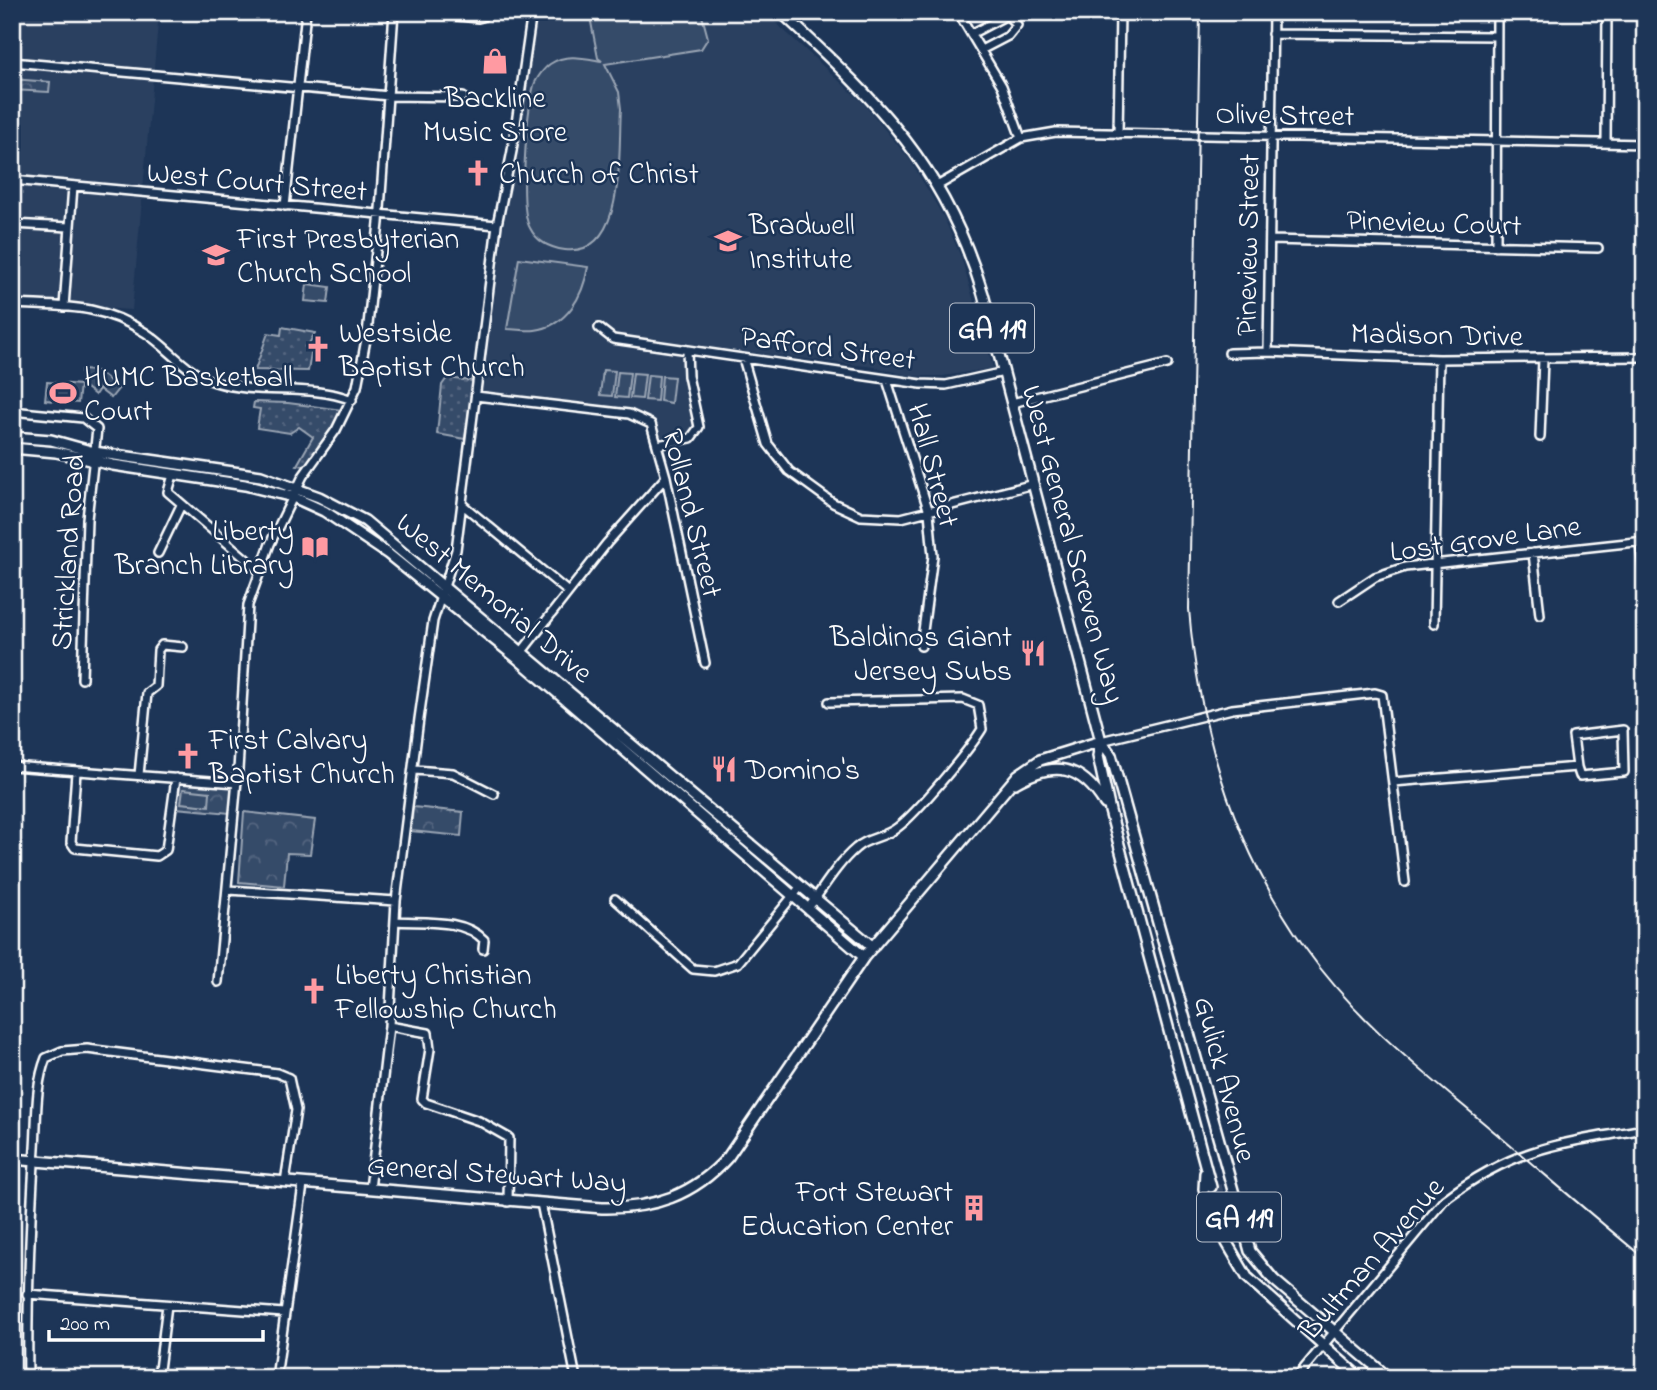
<svg xmlns="http://www.w3.org/2000/svg" width="1657" height="1390" viewBox="0 0 1657 1390" font-family="'Indie Flower',sans-serif">
<defs>
<pattern id="grass-dots" width="8" height="8" patternUnits="userSpaceOnUse" patternTransform="scale(1.75)"><rect width="8" height="8" fill="#364b69"/><path d="M2 2h.1M6 6h.1" fill="none" stroke="#546680" stroke-width="1.8" stroke-linecap="round"/></pattern>
<pattern id="park-crowns" width="20" height="18" patternUnits="userSpaceOnUse" patternTransform="scale(1.75)"><rect width="20" height="18" fill="#364b69"/><path d="M2 6a3 3 0 1 1 6 0M12 15a3 3 0 1 1 6 0" fill="none" stroke="#546680"/></pattern>
</defs>
<rect width="100%" height="100%" fill="#1d3557"/>
<filter id="ink" filterUnits="userSpaceOnUse"><feTurbulence type="fractalNoise" baseFrequency=".0143" numOctaves="2"/><feDisplacementMap in="SourceGraphic" scale="14" xChannelSelector="R" yChannelSelector="G"/><feConvolveMatrix kernelMatrix="1 2 1 2 8 2 1 2 1" color-interpolation-filters="sRGB"/></filter>
<g filter="url(#ink)">
<path fill="#2a4161" d="M12,12H159L132,310L12,302Z
M540,12H764L862,102L910,160L944,218L961,257L993,368L943,376H910L875,367L680,344L695,427L690,433L663,440L652,420L637,412L482,392L504,225L535,26Z"/>
<path fill="url(#grass-dots)" stroke="#9aa5b4" stroke-width="2" d="M282,327L315,333L307,347L312,348L308,371L255,370L268,333L281,335Z
M447,378L473,381L465,439L437,434L442,385Z
M254,402L288,403L343,410L331,432L305,466L297,465L313,437L299,427L290,433L257,428L260,409L253,408Z"/>
<path fill="url(#park-crowns)" stroke="#9aa5b4" stroke-width="2" d="M12,79L50,82L49,92L12,90Z
M81,370L97,371L119,388L111,398L99,389L95,395L81,384Z
M178,781L233,786L230,813L176,808Z
M413,807L463,812L461,836L411,831Z
M244,812L315,820L310,854L287,853L284,886L239,882Z"/>
<path fill="#364b69" stroke="#9aa5b4" stroke-width="2" d="M589,12H701L708,38L701,49L605,64L619,92L621,109C618,150 627,257 565,250C550,248 537,242 530,228C518,207 527,111 534,85C536,79 544,68 550,64C566,53 584,58 602,61L598,58Z
M519,258L588,267C583,296 567,326 535,330C526,331 516,329 507,329Z
M307,284L330,287L328,303L305,301Z
M603,370L615,371L612,396L600,395Z
M618,372L630,373L627,398L615,397Z
M633,373L645,374L642,399L630,398Z
M648,375L659,376L657,401L645,400Z
M662,376L674,377L671,403L660,401Z
M47,382L80,385L78,403L45,400Z
M183,789L210,792L209,806L181,803Z"/>
<g fill="none" stroke-linecap="round" stroke-linejoin="round">
<path stroke="#344968" stroke-width="9" stroke-dasharray="9 4.5" stroke-linecap="butt" d="M1217,1185L1222,1205
M1204,1189L1210,1209"/>
<g stroke="#fff" stroke-width="12">
<path id="minor" d="M417,12L478,18L482,17L483,12
M958,12L1002,86L1021,138
M971,34L1007,15L1017,25L1008,36L983,49
M1272,34L1496,36
M12,62L389,96L463,97
M1118,134L1120,12
M1606,143L1607,12
M12,180L497,225
M937,186L1021,138L1056,132L1645,144
M285,206L306,12
M12,224L69,227
M1270,240L1598,248
M1496,246L1497,12
M12,304C64,307 100,303 146,333C170,349 186,373 215,382C260,396 308,383 352,400
M64,307L73,186
M599,328L613,339L921,384L946,385L1004,372
M1268,352L1273,12
M1229,353L1268,352L1439,359L1645,357
M743,358L768,444L789,471L833,503L861,516L901,518L1034,484
M887,380L929,512L933,556L921,646
M476,396L629,414L651,424L666,477L705,663
M1012,403L1167,364
M12,411L83,418L97,429L87,519L82,679
M1540,437L1543,359
M658,445L691,438L699,427L688,376L687,350
M173,475L168,492L260,571
M463,505L567,591
M1640,541L1645,584
M158,553L181,505
M1533,553L1540,615
M1339,601L1375,577L1405,567L1645,541
M1434,624L1439,359
M520,654L607,543L666,477
M1101,741L1232,709L1375,693L1382,695L1405,882
M12,766L237,783
M415,770L453,773L494,794
M76,772L71,842L75,848L157,856L166,850L176,778
M139,775L147,693L156,686L158,650L162,645L183,647
M1393,782L1577,767L1580,776L1624,772L1623,730L1573,736L1577,767
M228,890L396,901
M615,899L693,969L714,971L738,963L801,886
M809,907C824,887 837,864 856,848C868,837 885,838 898,827C917,813 970,749 982,729L978,705L963,699L829,702
M395,921C424,923 463,918 484,940L483,949
M218,982L238,770L248,605L270,544L303,476L336,430L357,387L367,334L379,223L394,12
M389,1026L428,1033L430,1049L422,1099L426,1103L479,1121L509,1138L508,1202
M370,1189L389,1026L396,901L419,719L433,621L456,550L497,225L512,151L532,12
M541,1203L576,1378
M27,1294L284,1313
M28,1378C27,1301 30,1224 35,1148C37,1118 35,1085 46,1058L62,1051L87,1049L277,1073L289,1078L296,1110L285,1182
M158,1378L167,1305
M276,1378L303,1185
M1296,1378L1444,1200C1514,1147 1561,1143 1645,1129"/>
</g>
<g stroke="#fff" stroke-width="14">
<path id="major" d="M781,12C877,102 944,163 983,294L1101,741L1111,755L1250,1251L1274,1280L1389,1378
M12,437L51,440L94,452L261,476L319,497L365,521L873,947
M12,448L56,452L113,465L245,485L293,497L324,511L388,554L517,658L864,957
M1101,741L1098,756L1110,811L1211,1187
M1015,783C1055,760 1081,765 1105,804
M12,1159L602,1208C653,1209 693,1196 728,1157L864,957L1018,775L1040,760L1101,741
M1204,1189L1205,1173
M1216,1207L1227,1243L1247,1277L1360,1378"/>
</g>
<use href="#minor" stroke="#1d3557" stroke-width="7"/>
<use href="#major" stroke="#1d3557" stroke-width="9"/>
<path stroke="#fff" stroke-width="2" d="M1200,12L1189,609C1199,732 1234,848 1306,949C1353,1016 1417,1067 1479,1119C1534,1165 1589,1213 1645,1259"/>
</g>
</g>
<defs>
<g id="shop-bare" transform="scale(2.1)"><path d="M-5-2.5h2.3a2.7 3.5 0 0 1 5.4 0H5L5.5 6h-11ZM-1.5-2.5h3a1.5 2.3 0 0 0-3 0Z" fill="#ff9aa2" stroke="#1d3557" stroke-width="2.5" paint-order="stroke"/></g>
<g id="church-bare" transform="scale(2.1)"><path d="M-1.2-6h2.4v3.5h3.3v2.4h-3.3V6h-2.4V-.1h-3.3v-2.4h3.3Z" fill="#ff9aa2" stroke="#1d3557" stroke-width="2.5" paint-order="stroke"/></g>
<g id="school-bare" transform="scale(2.1)"><path d="M0-5L7-2L0 1L-7-2ZM-4 1L0 2.5L4 1V4Q0 6-4 4Z" fill="#ff9aa2" stroke="#1d3557" stroke-width="2.5" paint-order="stroke"/></g>
<g id="stadium-bare" transform="scale(2.1)"><path d="M0-5a6.5 5 0 1 0 0 10a6.5 5 0 1 0 0-10ZM-3.5-1.8h7v3.6h-7Z" fill="#ff9aa2" stroke="#1d3557" stroke-width="2.5" paint-order="stroke"/></g>
<g id="library-bare" transform="scale(2.1)"><path d="M-6-4Q-3-5.5-.7-3.5V5Q-3 3-6 4ZM6-4Q3-5.5 .7-3.5V5Q3 3 6 4Z" fill="#ff9aa2" stroke="#1d3557" stroke-width="2.5" paint-order="stroke"/></g>
<g id="restaurant-bare" transform="scale(2.1)"><path d="M-5-6h1v4h1v-4h1v4h1v-4h1v5L-1.5 .5V6h-2V.5L-5-1ZM5-6V6H3V1.5H1.5Q1.5-4 5-6Z" fill="#ff9aa2" stroke="#1d3557" stroke-width="2.5" paint-order="stroke"/></g>
<g id="building-bare" transform="scale(2.1)"><path d="M-4-6H4V6H1V3H-1V6H-4ZM-2.5-4.3h1.7v1.8h-1.7ZM.8-4.3h1.7v1.8H.8ZM-2.5-1h1.7V.8h-1.7ZM.8-1h1.7V.8H.8Z" fill="#ff9aa2" stroke="#1d3557" stroke-width="2.5" paint-order="stroke"/></g>
</defs>
<g fill-rule="evenodd">
<use href="#shop-bare" x="495" y="61"/>
<use href="#church-bare" x="478" y="173"/>
<use href="#school-bare" x="728" y="241"/>
<use href="#school-bare" x="216" y="255"/>
<use href="#church-bare" x="318" y="349"/>
<use href="#stadium-bare" x="63" y="393"/>
<use href="#library-bare" x="315" y="547"/>
<use href="#restaurant-bare" x="1033" y="653"/>
<use href="#church-bare" x="188" y="756"/>
<use href="#restaurant-bare" x="724" y="769"/>
<use href="#church-bare" x="314" y="991"/>
<use href="#building-bare" x="974" y="1208"/>
</g>
<g text-anchor="middle" stroke-width="5" stroke-linejoin="round" paint-order="stroke">
<g fill="#1d3557" stroke="#bbc2cd" stroke-width="2">
<rect x="950" y="303.5" width="84" height="49" rx="5"/>
<rect x="1197" y="1192.5" width="84" height="49" rx="5"/>
</g>
<g font-size="28" font-weight="bold" fill="#fff">
<text x="992" y="338">GA 119</text>
<text x="1239" y="1227">GA 119</text>
</g>
<g font-size="30" fill="#fff" stroke="#1d3557" text-anchor="start">
<text x="495" y="107" text-anchor="middle">Backline<tspan x="495" dy="34">Music Store</tspan></text>
<text x="499" y="183">Church of Christ</text>
<text x="749" y="234">Bradwell<tspan x="749" dy="34">Institute</tspan></text>
<text x="237" y="248">First Presbyterian<tspan x="237" dy="34">Church School</tspan></text>
<text x="339" y="342">Westside<tspan x="339" dy="34">Baptist Church</tspan></text>
<text x="84" y="386">HUMC Basketball<tspan x="84" dy="34">Court</tspan></text>
<text x="294" y="540" text-anchor="end">Liberty<tspan x="294" dy="34">Branch Library</tspan></text>
<text x="1012" y="646" text-anchor="end">Baldinos Giant<tspan x="1012" dy="34">Jersey Subs</tspan></text>
<text x="209" y="749">First Calvary<tspan x="209" dy="34">Baptist Church</tspan></text>
<text x="745" y="779">Domino's</text>
<text x="335" y="984">Liberty Christian<tspan x="335" dy="34">Fellowship Church</tspan></text>
<text x="953" y="1201" text-anchor="end">Fort Stewart<tspan x="953" dy="34">Education Center</tspan></text>
</g>
<g font-size="30" fill="#fff" stroke="#1d3557">
<text transform="translate(1285 114) rotate(1)" y="10">Olive Street</text>
<text transform="translate(257 181) rotate(5)" y="10">West Court Street</text>
<text transform="translate(1434 222) rotate(2)" y="10">Pineview Court</text>
<text transform="translate(1247 245) rotate(-89)" y="10">Pineview Street</text>
<text transform="translate(1437 334) rotate(1)" y="10">Madison Drive</text>
<text transform="translate(828 347) rotate(8)" y="10">Pafford Street</text>
<text transform="translate(934 465) rotate(75)" y="10">Hall Street</text>
<text transform="translate(693 513) rotate(76)" y="10">Rolland Street</text>
<text transform="translate(1485 538) rotate(-8)" y="10">Lost Grove Lane</text>
<text transform="translate(1074 544) rotate(75)" y="10">West General Screven Way</text>
<text transform="translate(67 552) rotate(-86)" y="10">Strickland Road</text>
<text transform="translate(495 597) rotate(40)" y="10">West Memorial Drive</text>
<text transform="translate(1226 1079) rotate(75)" y="10">Gulick Avenue</text>
<text transform="translate(497 1173) rotate(4)" y="10">General Stewart Way</text>
<text transform="translate(1371 1258) rotate(-49)" y="10">Bultman Avenue</text>
</g>
</g>
<rect width="1657" height="1390" fill="none" stroke="#1d3557" stroke-width="42"/>
<rect x="21" y="21" width="1615" height="1348" fill="none" stroke="#fff" stroke-width="2.5" filter="url(#ink)"/>
<path d="M49 1330v10h214v-10" fill="none" stroke="#ffffff" stroke-width="3.5"/>
<text x="60" y="1330" font-size="21" fill="#ffffff" stroke="#1d3557" stroke-width="5" paint-order="stroke">200 m</text>
</svg>
